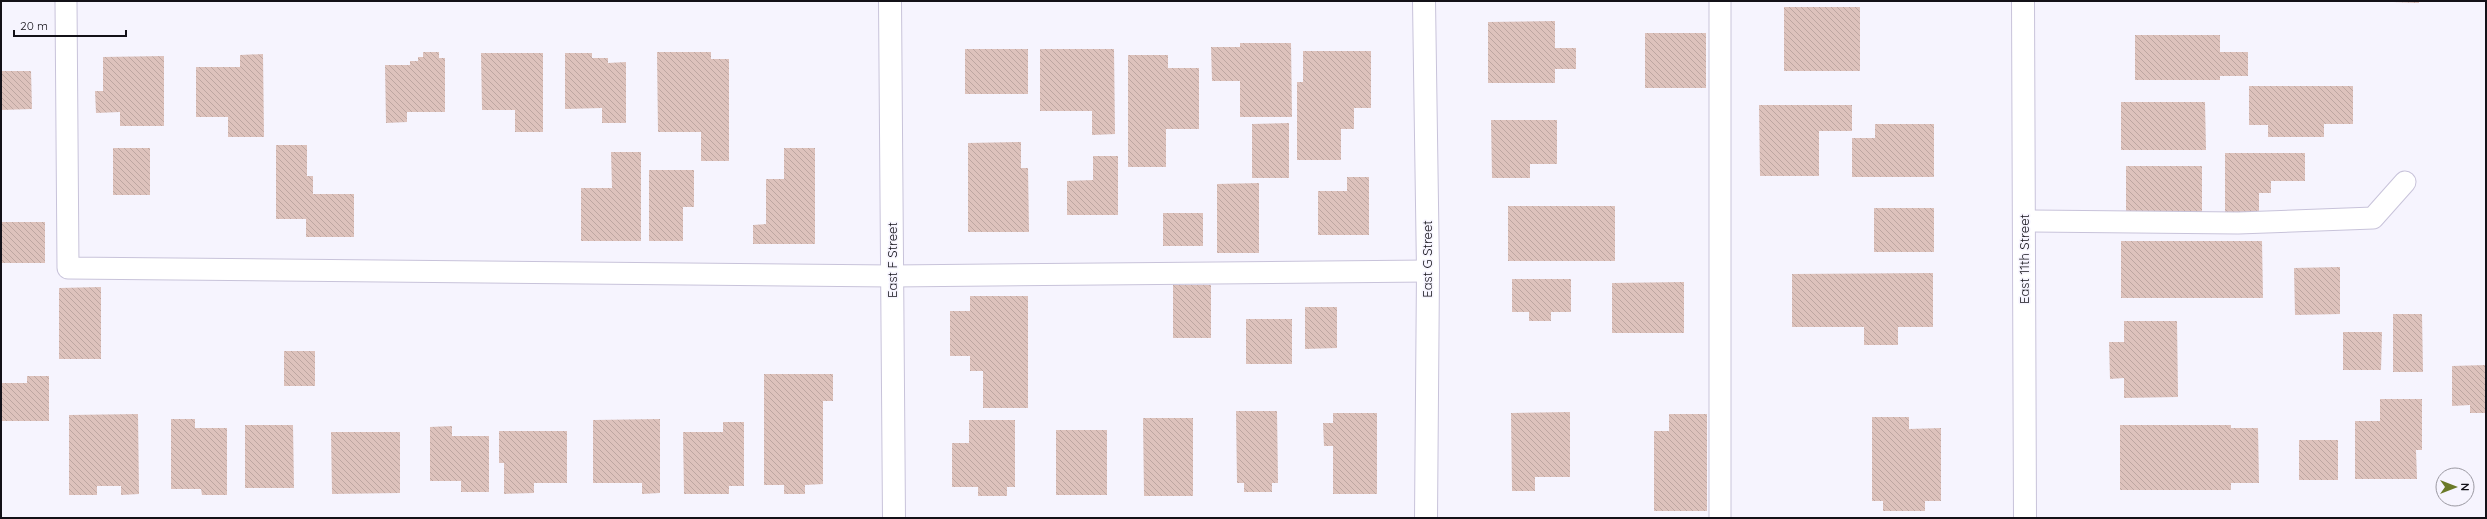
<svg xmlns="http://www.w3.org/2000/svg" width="2487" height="519" viewBox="0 0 2487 519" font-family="Quicksand,sans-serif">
<defs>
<pattern id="building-back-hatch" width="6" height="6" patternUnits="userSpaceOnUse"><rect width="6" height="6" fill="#ddc2bc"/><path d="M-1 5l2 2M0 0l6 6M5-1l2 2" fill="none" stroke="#bda6a1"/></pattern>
</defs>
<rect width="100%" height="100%" fill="#f6f4fe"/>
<path fill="url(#building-back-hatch)" d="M2393,1H2419V3L2393,2Z
M1784,7H1860V71H1784Z
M1555,21V48H1576V69H1555V83H1488V22Z
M1645,33H1706V88H1645Z
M2135,35H2220V52H2248V76H2220V80H2135Z
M1240,43H1291L1292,117H1240V81H1212L1211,47H1240Z
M965,49H1028V94H965Z
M1040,49H1114L1115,134L1092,135V111H1040Z
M1303,51H1371V108H1354V129H1341V160H1297V82H1303Z
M423,52H439V58H445V112H407V122L386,123L385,65H410V61H418V57H423Z
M657,52H711V59H729V161H701V132H658Z
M481,53H543V132H515V110H482Z
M565,53H592V58H608V63L626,62V123H602V108L565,109Z
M263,54L264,137H228V117H196V67H240V55Z
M1128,55H1168V68H1199V129H1166V167H1128Z
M164,56V126H120V112L96,113L95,91H103V57Z
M1,71H31L32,109L1,110Z
M2249,86H2353V124H2324V137H2268V125H2249Z
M2121,102H2205L2206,150H2121Z
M1759,105H1852V131H1819V176H1760Z
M1491,120H1557V164H1530V178H1492Z
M1289,123V178H1252V124Z
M1875,124H1934V177H1852V138H1875Z
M1021,142V168H1028L1029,232H968V143Z
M276,145H307V176H313V194H354V237H306V219H276Z
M113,148H150V195H113Z
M784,148H815V244H753V225L766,224V179H784Z
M611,152H641V241H581V188H612Z
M2225,153H2305V181H2271V193H2259V212H2225Z
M1093,156H1118V215H1067V181L1093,180Z
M2126,166H2202V214H2126Z
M649,170H694V207H683V241H649Z
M1347,177H1369V235H1318V191H1347Z
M1259,183V253H1217V184Z
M1508,206H1615V261H1508Z
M1874,208H1934V252H1874Z
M1163,213H1203V246H1163Z
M1,222H45V263H1Z
M2121,241H2262L2263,298H2121Z
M2340,267V314L2295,315L2294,268Z
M1933,273V327H1898V345H1864V327H1792V274Z
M1512,279H1571V312H1551V321H1529V312H1512Z
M1684,282V333H1612V283Z
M1173,285H1211V338H1173Z
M101,287V359H59V288Z
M970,296H1028V408H983V371H970V356H950V311H970Z
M1305,307H1337V348L1305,349Z
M2393,314H2422L2423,372H2393Z
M1246,319H1292V364H1246Z
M2124,321H2177L2178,397L2124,398V378L2110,379L2109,342H2124Z
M2343,332H2382L2381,370H2343Z
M284,351H315V386H284Z
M2486,365L2485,413H2470V405L2452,406V366Z
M764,374H833V401H823V484L805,485V494H784V485H764Z
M27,376H49V421H1V383H27Z
M2380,399H2422V450H2416L2417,479H2355V421H2380Z
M1236,411H1277L1278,483H1272V492H1244V483H1237Z
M1570,412V477H1535V491H1512L1511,413Z
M1333,413H1377V494H1333V446H1324L1323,423H1333Z
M138,414L139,494L121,495V486H97V495H69V415Z
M1669,414H1707V511H1654V431H1669Z
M1872,417H1909V429L1941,428V501H1925V511H1883V501H1872Z
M1143,418H1193V496H1144Z
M171,419H195V428H227V495H202L201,489H171Z
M660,419V493L642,494V483H593V420Z
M969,420H1015V487H1007V496H978V487H952V443H969Z
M723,422H744V486H729V494H684L683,432H723Z
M245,425H293L294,488H245Z
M2120,425H2231V428H2258L2259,483H2231V490H2120Z
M452,426V436H489V492H461V481H430V427Z
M1056,430H1107V495H1056Z
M499,431H567V483H534V493L504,494V463H499Z
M331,432H400V493L332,494Z
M2299,440H2338V480H2299Z"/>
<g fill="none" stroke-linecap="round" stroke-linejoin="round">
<g stroke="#c8c3da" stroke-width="23">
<path id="lane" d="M66,1L68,268L892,276L1428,271
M1720,1V518
M2024,221L2238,223L2373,218L2405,182"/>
</g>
<g stroke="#c8c3da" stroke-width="24">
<path id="street" d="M890,1L894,518
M1424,1L1428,271L1426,518"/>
</g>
<g stroke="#c8c3da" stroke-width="24">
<path id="secondary" d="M2023,1L2025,518"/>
</g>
<use href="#lane" stroke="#fff" stroke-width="21"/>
<use href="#street" stroke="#fff" stroke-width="22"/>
<use href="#secondary" stroke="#fff" stroke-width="22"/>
</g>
<g text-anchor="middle" stroke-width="3" stroke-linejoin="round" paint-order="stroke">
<g font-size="13" fill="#131118" stroke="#f6f4fe">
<text transform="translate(1427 259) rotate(-90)" y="5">East G Street</text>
<text transform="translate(2024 259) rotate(-90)" y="5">East 11th Street</text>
<text transform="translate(892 260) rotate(-90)" y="5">East F Street</text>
</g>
</g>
<rect width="2487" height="519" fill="none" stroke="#131118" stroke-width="4"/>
<g transform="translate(2455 487) rotate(90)"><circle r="19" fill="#f6f4fe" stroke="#9b99a2"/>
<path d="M0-3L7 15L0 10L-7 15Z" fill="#6a7a28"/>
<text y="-6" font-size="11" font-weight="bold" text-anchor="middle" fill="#131118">N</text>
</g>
<path d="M14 30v6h112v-6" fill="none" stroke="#131118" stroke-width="2"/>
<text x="20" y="30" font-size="12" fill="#131118" stroke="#f6f4fe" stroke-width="3" paint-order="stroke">20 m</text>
</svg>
